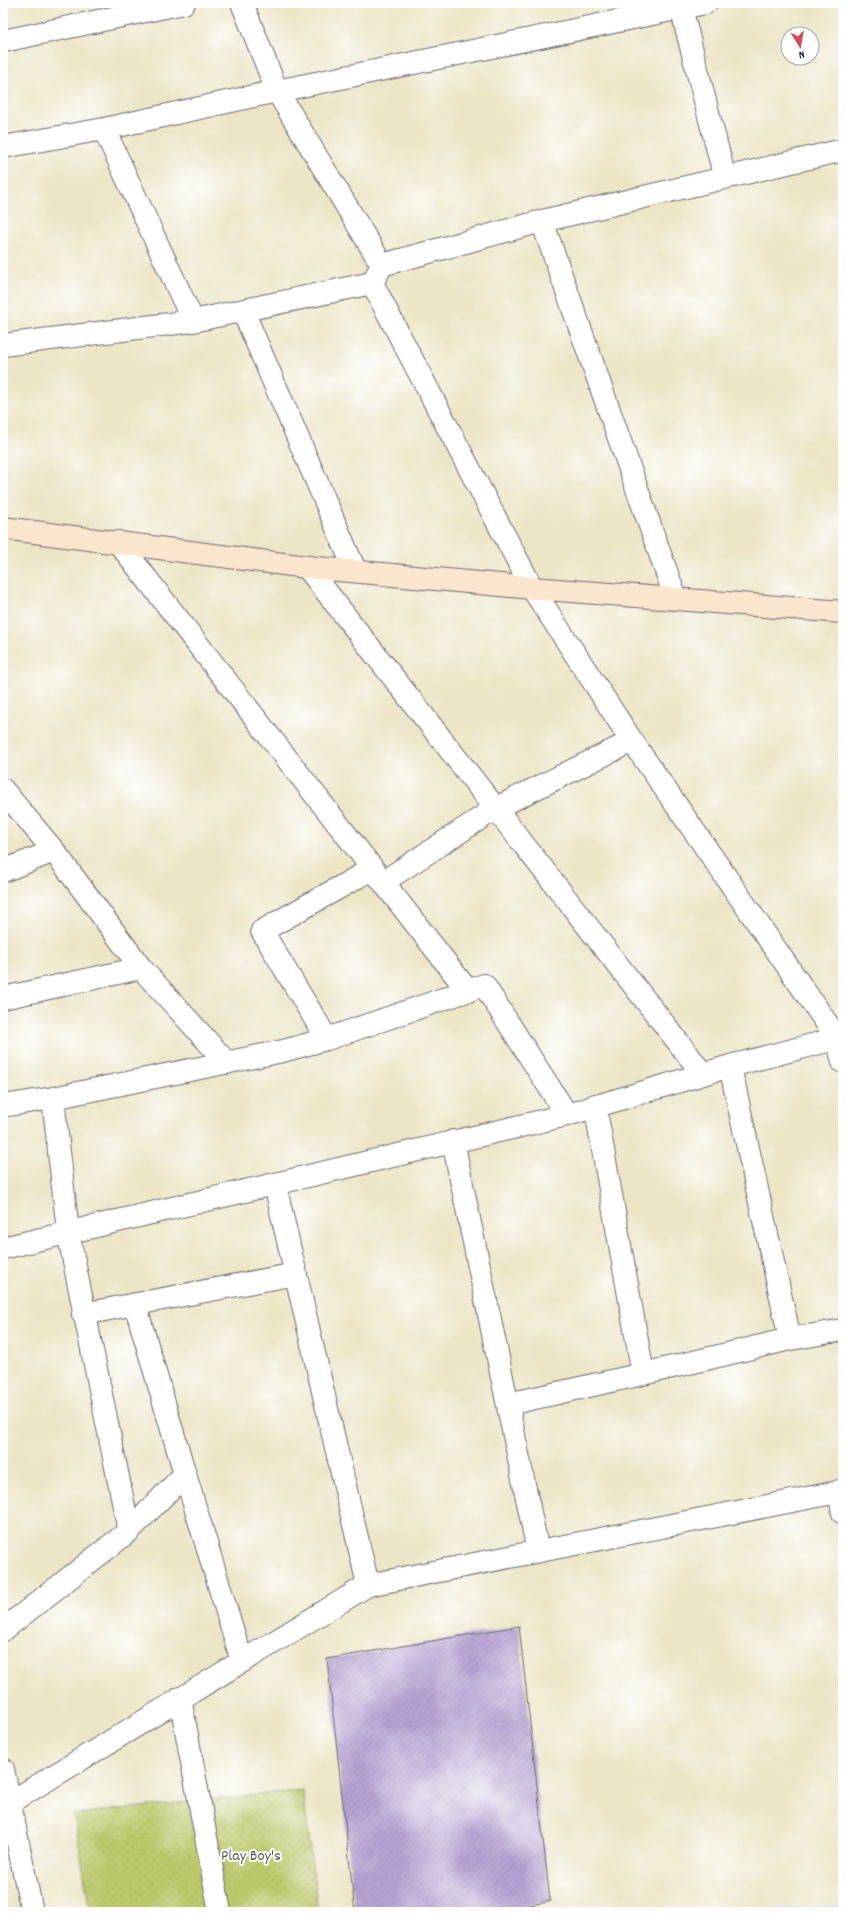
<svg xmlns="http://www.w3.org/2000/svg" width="846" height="1915" viewBox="0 0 846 1915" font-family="Dekko,sans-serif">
<defs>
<pattern id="park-dots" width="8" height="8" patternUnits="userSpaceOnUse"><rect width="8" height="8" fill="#bcc96b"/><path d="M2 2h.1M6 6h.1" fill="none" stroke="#a1ac5e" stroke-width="1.8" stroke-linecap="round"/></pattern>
<pattern id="building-hatch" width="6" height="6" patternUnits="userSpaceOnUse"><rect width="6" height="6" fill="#b8a4d4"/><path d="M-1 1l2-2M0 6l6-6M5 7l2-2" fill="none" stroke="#9585ad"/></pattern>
</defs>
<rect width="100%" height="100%" fill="#fff"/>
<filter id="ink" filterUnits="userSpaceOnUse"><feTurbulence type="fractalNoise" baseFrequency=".025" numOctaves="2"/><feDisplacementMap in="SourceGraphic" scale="8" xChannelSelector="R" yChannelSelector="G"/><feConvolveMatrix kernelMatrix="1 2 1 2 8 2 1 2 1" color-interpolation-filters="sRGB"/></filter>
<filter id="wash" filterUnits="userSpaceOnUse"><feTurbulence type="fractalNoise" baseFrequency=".012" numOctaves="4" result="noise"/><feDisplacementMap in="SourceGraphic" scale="16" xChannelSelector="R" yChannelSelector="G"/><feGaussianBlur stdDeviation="0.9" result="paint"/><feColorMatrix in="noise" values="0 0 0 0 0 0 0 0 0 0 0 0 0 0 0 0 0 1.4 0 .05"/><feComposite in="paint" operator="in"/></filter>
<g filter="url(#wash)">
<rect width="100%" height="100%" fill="#ece5c6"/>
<path fill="#d4d8f9" d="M843,1905V1912L721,1911Z"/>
<path fill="url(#park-dots)" stroke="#6f7653" d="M303,1790L318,1912H90L74,1814Z"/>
<g id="blocks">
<path fill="url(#building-hatch)" d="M519,1626L550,1901L498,1912H355L327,1659Z"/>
</g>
</g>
<g filter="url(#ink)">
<use href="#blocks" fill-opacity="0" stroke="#69666c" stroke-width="1"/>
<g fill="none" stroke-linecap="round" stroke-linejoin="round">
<g stroke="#69666c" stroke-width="24">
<path id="minor" d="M242,3L277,91L382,265
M681,8L725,178
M3,41L184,3
M104,129L193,321L372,283
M3,147L104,129L277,91L706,3
M843,150L542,221L382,265L372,283L532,588L632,741L837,1038L843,1062
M542,221L676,599
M243,311L355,570
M3,345L193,321
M118,542L468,991
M307,567L703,1074
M3,790L54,851L3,871
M54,851L141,968
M383,882L496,808L632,741
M3,998L141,968L227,1063
M327,1039L262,931L372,869
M730,1066L790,1339
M595,1105L643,1374
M3,1106L53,1098L283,1051L327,1039L484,985L567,1115
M453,1141L538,1551
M275,1185L368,1585
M3,1248L567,1115L730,1066L843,1037
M83,1314L296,1274
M508,1404L643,1374L790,1339L843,1330
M185,1474L242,1661
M839,1491L843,1513
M129,1531L185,1474L135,1304
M3,1630L129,1531L68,1232L53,1098
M180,1698L220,1912
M3,1769L32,1912
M3,1804L9,1803L368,1585L843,1491"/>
</g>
<g stroke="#69666c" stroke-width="24">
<path id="secondary" d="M3,528L307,567L532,588L843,612"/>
</g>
<use href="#minor" stroke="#fff" stroke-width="22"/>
<use href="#secondary" stroke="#fce5cf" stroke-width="22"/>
</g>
</g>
<g text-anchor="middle" stroke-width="4" stroke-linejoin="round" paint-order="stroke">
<g font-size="16" fill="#585c4c" stroke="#fff">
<text x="251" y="1860">Play Boy's</text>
</g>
</g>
<rect width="846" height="1915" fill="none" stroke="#fff" stroke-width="16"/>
<g transform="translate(800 46) rotate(169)"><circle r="19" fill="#ffffff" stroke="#a7a7b1"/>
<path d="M0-3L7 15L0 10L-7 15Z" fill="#d1495b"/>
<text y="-6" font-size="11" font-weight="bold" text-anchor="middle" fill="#22223b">N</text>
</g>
</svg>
